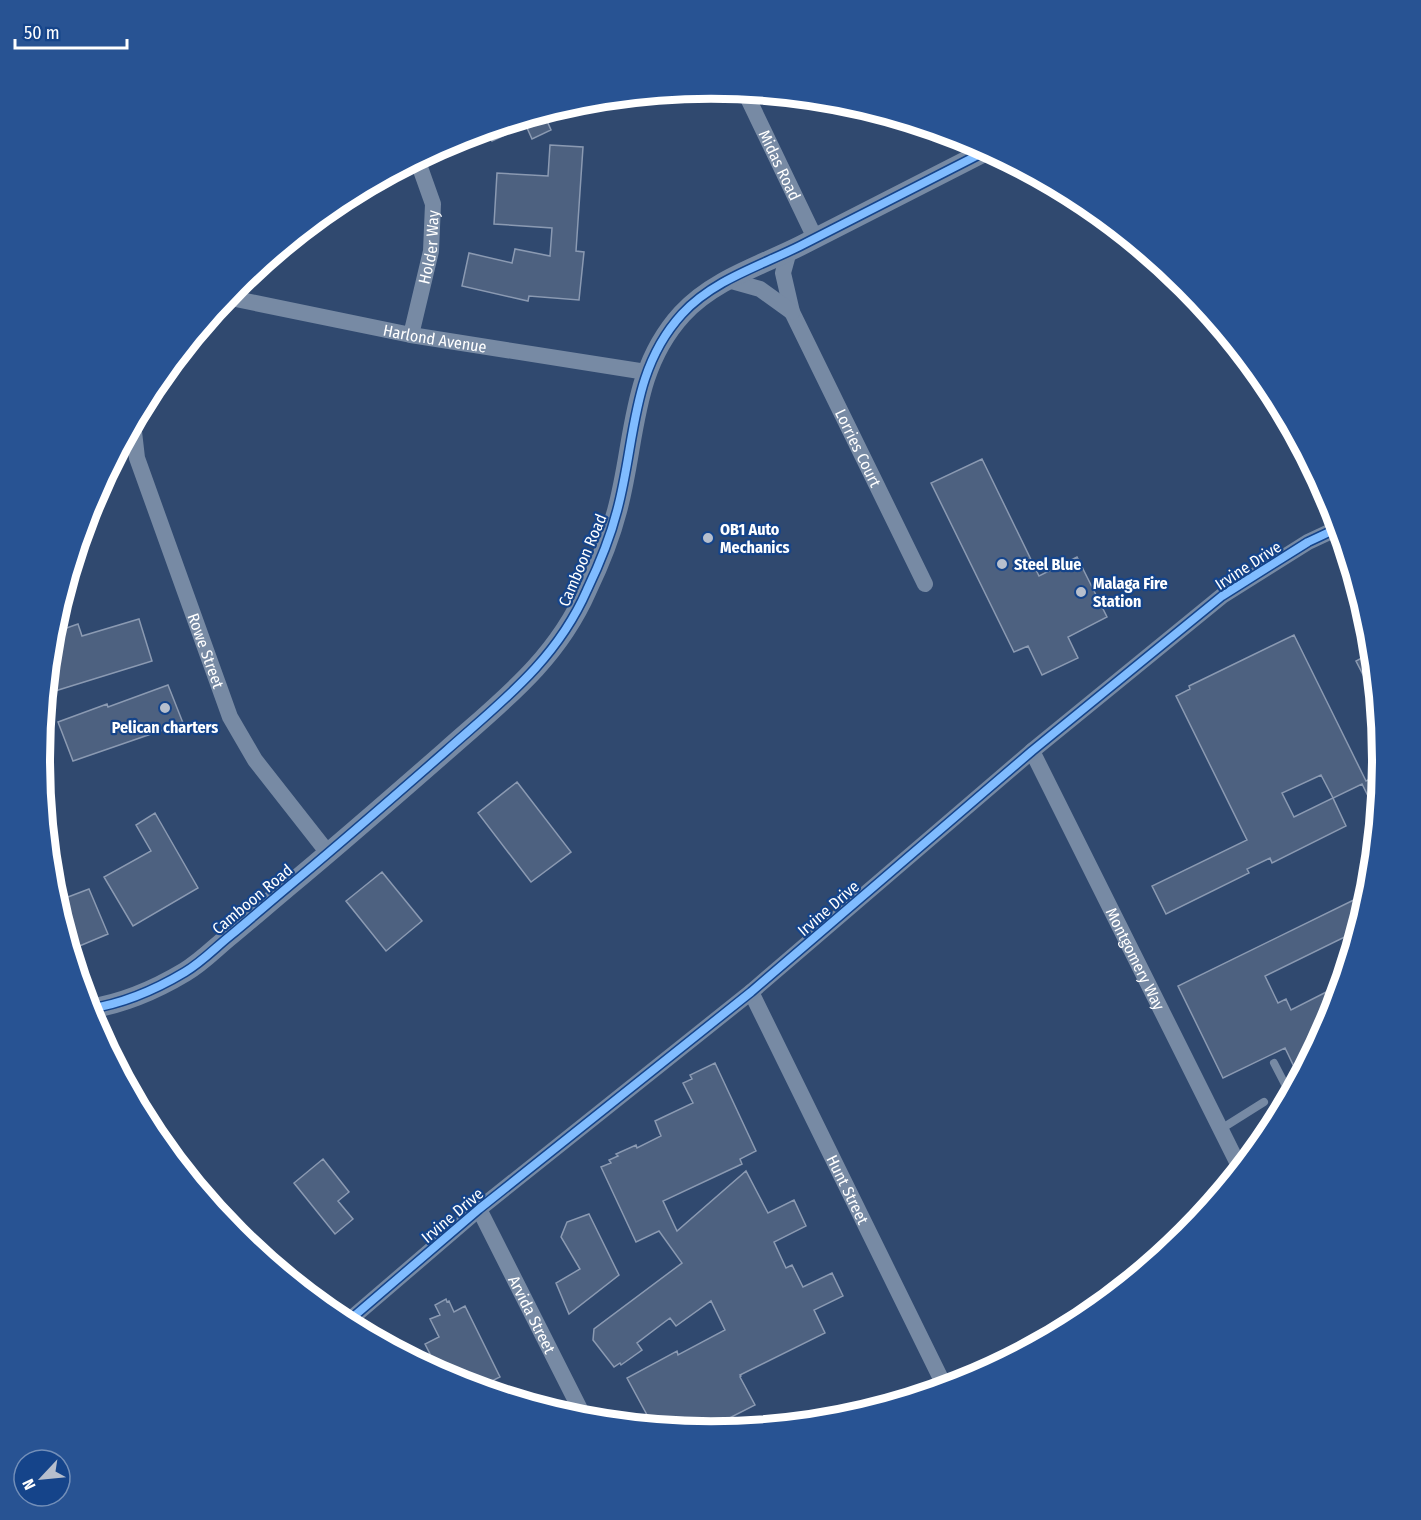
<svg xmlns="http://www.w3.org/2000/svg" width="1421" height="1520" viewBox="0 0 1421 1520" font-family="'Fira Sans Condensed',sans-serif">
<rect width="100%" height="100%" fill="#30496f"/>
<path fill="#4d6180" stroke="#8b9ab2" stroke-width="1.5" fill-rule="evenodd" d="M543,112L551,130L532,139L523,119Z
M521,119L524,126L492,141L486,130Z
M550,145L583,147L576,251L584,252L579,300L529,296L528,301L462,286L469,253L512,263L515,249L550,256L552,228L494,224L497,173L548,176Z
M982,459L1039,576L1077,557L1107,617L1068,637L1078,658L1042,675L1028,646L1014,652L931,483Z
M139,619L152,661L55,691L48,668L52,633L78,624L82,636Z
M1294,635L1366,781L1381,774L1377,814L1362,784L1333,798L1346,826L1272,863L1270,858L1247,869L1249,873L1166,914L1152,886L1247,840L1176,696L1190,689L1189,686ZM1321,775L1333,798L1294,817L1282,793Z
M1371,653L1376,698H1375L1356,661Z
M168,685L183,723L73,761L58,722L107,704L108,707Z
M517,782L571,852L531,882L478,813Z
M155,813L198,888L133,926L104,877L151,851L136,825Z
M51,856L68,897L89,889L108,934L70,950L52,891L49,857Z
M382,872L422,921L386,951L346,901Z
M1368,893L1357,931L1265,976L1278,1003L1286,999L1291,1010L1340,985L1331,1017L1299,1077L1285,1048L1223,1078L1178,986Z
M715,1063L756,1151L740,1159L742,1164L663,1201L677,1231L746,1171L768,1213L794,1200L806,1226L774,1242L786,1268L792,1265L803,1287L832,1273L843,1296L814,1310L825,1333L740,1375L741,1376L740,1377L755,1405L704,1431L655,1426L652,1424L627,1378L677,1351L678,1355L725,1330L711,1301L676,1326L670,1318L637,1343L642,1350L621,1365L620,1363L614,1367L593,1340L594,1329L682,1263L659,1231L636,1242L601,1167L611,1163L609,1160L618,1156L616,1154L636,1145L637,1148L661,1136L655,1121L693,1103L683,1083L692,1079L690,1075Z
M323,1159L349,1192L338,1201L353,1219L335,1234L294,1183Z
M589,1214L619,1275L569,1314L556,1283L580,1269L561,1237L567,1222Z
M446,1299L447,1302L449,1301L454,1312L465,1306L500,1377L478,1388L453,1380L416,1361L430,1354L425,1344L439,1337L430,1319L440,1315L435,1305Z"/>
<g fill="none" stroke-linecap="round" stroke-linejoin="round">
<path stroke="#778aa4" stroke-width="8" d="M1274,1063L1290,1094
M1221,1129L1264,1102"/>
<g stroke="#778aa4" stroke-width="16">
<path id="s1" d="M745,92L815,238"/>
<path id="s2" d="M789,251L783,273L792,312L925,584"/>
<path d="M728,280L760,289L792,312"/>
<path id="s3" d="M226,297L411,335L646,372"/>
<path id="s4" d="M411,335L431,251L433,204L417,159"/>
<path id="s5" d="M133,423L137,458L230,717L255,760L328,853"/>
<path id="s6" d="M1032,751L1240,1168"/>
<path id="s7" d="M751,992L945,1387"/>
<path id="s8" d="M479,1209L585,1419"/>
<path d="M346,1323L479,1209L751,992L1032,751L1222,596L1308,542L1338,528"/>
</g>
<path stroke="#778aa4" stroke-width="20" d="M88,1009C122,1004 155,990 185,972C202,962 216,947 231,935C255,915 278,895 301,876C350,835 398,793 446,751C501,702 556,661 587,590C599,565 610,538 617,511C636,442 630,371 682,314C713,280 760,266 800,246C863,214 925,182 988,150"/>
<g stroke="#15448a" stroke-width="11">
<path id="cycleway" d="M88,1009C122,1004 155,990 185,972C202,962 216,947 231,935C255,915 278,895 301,876C350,835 398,793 446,751C501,702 556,661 587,590C599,565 610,538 617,511C636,442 630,371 682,314C713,280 760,266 800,246C863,214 925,182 988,150
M346,1323L479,1209L751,992L1032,751L1222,596L1308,542L1338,528"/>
</g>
<use href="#cycleway" stroke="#80bcff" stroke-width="8"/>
</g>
<g fill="#b7bfcd" stroke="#15448a" stroke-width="2">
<circle cx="708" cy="538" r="6"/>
<circle cx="1002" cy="564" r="6"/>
<circle cx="1081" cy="592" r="6"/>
<circle cx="165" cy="708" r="6"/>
</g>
<g text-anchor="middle" stroke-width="4.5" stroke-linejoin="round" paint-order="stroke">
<g font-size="16" fill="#fff" stroke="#15448a">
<text dy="6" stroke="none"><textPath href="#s1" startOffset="81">Midas Road</textPath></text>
<text dy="6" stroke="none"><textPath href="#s4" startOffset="90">Holder Way</textPath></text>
<text dy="6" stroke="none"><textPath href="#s3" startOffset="213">Harlond Avenue</textPath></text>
<text dy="6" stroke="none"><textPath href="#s2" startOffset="214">Lorries Court</textPath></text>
<text transform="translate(582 560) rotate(-67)" y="6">Camboon Road</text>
<text transform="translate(1248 565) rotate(-33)" y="6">Irvine Drive</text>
<text dy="6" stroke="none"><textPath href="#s5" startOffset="240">Rowe Street</textPath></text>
<text transform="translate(252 899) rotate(-40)" y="6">Camboon Road</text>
<text transform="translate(828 908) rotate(-41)" y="6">Irvine Drive</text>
<text dy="6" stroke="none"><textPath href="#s6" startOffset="232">Montgomery Way</textPath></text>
<text dy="6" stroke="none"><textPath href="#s7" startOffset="220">Hunt Street</textPath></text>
<text transform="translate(452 1215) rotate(-40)" y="6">Irvine Drive</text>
<text dy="6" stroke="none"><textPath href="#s8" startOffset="118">Arvida Street</textPath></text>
</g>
<g font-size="16" font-weight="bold" fill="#fff" stroke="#15448a" text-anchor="start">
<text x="720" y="535">OB1 Auto<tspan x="720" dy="18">Mechanics</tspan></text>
<text x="1014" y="570">Steel Blue</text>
<text x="1093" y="589">Malaga Fire<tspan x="1093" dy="18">Station</tspan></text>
<text x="165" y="733" text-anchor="middle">Pelican charters</text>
</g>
</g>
<path d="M0 0H1421V1520H0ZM50 760a661 661 0 1 1 1322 0a661 661 0 1 1-1322 0Z" fill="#285393" fill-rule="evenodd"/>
<path fill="none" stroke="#fff" stroke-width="8" d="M50 760a661 661 0 1 1 1322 0a661 661 0 1 1-1322 0Z"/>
<g transform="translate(42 1478) rotate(244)"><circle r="28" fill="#15448a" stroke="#738fb9" stroke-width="1.5"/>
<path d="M0-4.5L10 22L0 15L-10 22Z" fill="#b7bfcd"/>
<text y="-9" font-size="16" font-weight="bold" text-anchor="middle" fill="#ffffff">N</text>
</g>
<path d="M15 39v9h112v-9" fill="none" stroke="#ffffff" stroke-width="3"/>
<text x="24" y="39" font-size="18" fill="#ffffff" stroke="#15448a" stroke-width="4.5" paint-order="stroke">50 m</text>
</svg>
